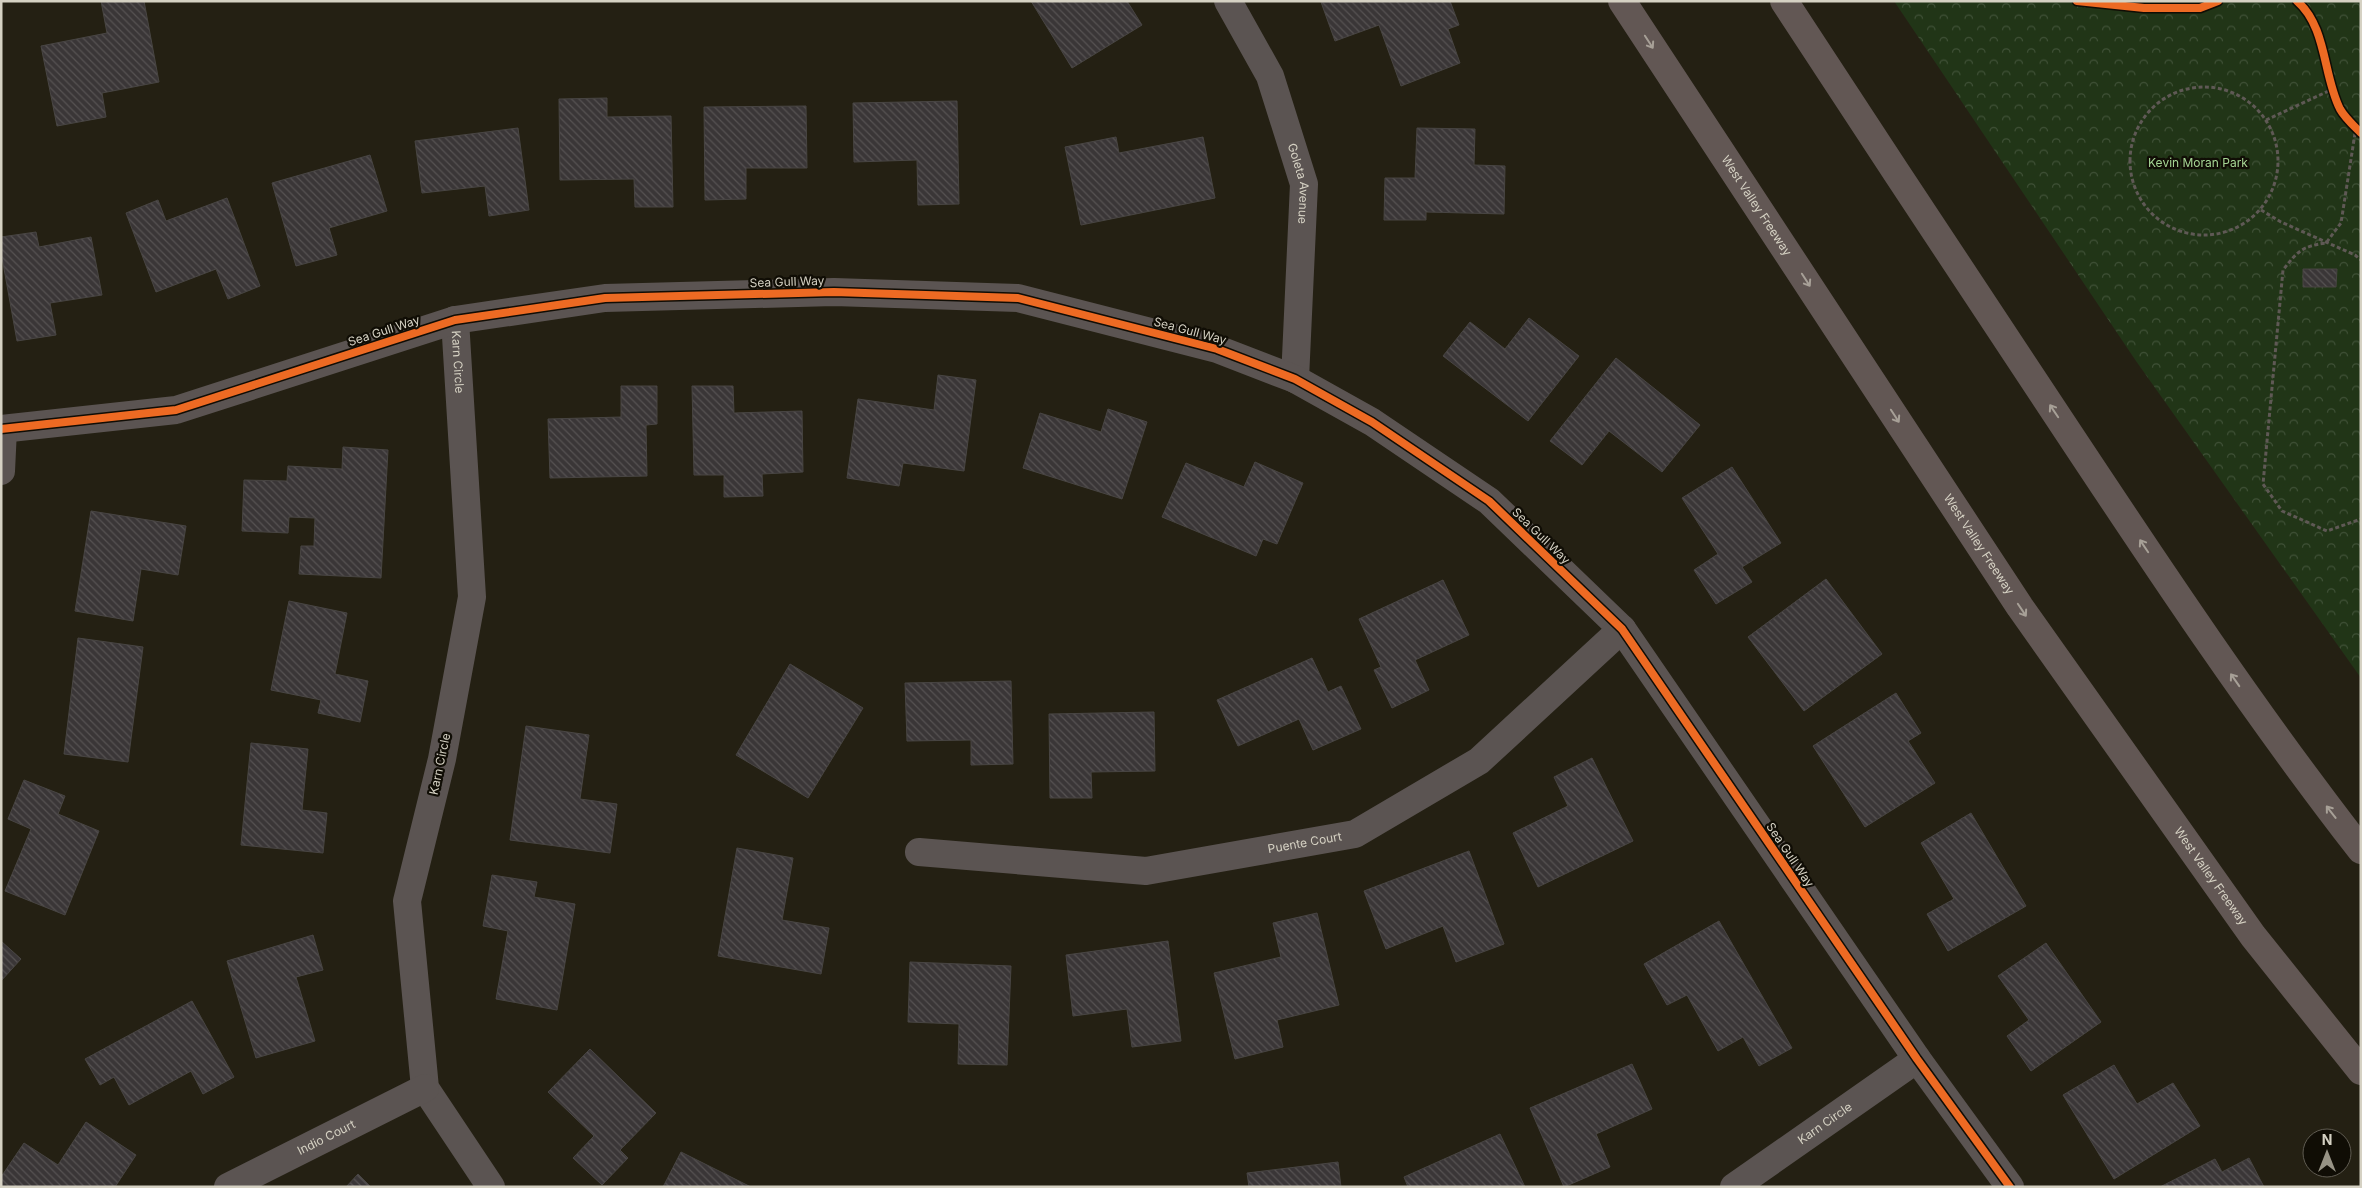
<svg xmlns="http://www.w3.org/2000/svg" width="2362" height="1188" viewBox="0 0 2362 1188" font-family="Inter,sans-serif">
<defs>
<pattern id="park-crowns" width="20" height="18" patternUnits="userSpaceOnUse" patternTransform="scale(1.25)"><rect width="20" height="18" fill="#213517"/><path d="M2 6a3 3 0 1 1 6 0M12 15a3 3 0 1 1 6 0" fill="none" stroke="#405137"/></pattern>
<pattern id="building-back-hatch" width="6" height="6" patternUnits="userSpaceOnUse" patternTransform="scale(1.25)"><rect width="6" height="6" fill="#3a3637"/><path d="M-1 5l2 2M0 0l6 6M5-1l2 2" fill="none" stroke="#565252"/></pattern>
</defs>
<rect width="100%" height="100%" fill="#242013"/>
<path fill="url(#park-crowns)" d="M1894,1H2361V678L2136,361Z"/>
<path fill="url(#building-back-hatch)" stroke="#484543" d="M101,1H144L159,82L102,93L106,117L57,126L41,46L107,33Z
M1031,1H1098L1099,3L1127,1L1142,25L1072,68Z
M1450,1L1459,25L1448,29L1460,63L1401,86L1379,25L1335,41L1321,2Z
M607,98V117L671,116L673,207H635L634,179L560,180L559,99Z
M957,101L959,204L918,205L917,160L854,162L853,103Z
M806,106L807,168H746V199L705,200L704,107Z
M518,128L529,210L489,216L485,186L422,193L415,141Z
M1417,128L1475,129L1474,165L1505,166L1504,214L1426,212V220H1384L1385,178H1415Z
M1116,137L1119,153L1203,137L1215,198L1081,225L1065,147Z
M370,155L387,211L329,228L337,255L296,266L272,183Z
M227,198L260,286L228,299L216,269L156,292L126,213L158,200L166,221Z
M36,232L39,247L91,237L102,295L50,303L56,335L17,341L1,252V237Z
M2303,269H2337L2336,287H2303Z
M1529,318L1579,356L1528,421L1443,356L1470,322L1505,349Z
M1616,358L1700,425L1662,472L1609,431L1582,465L1550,441Z
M938,375L976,380L964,471L903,463L899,486L847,478L858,399L934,410Z
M621,386H657V424L646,425L647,476L550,478L548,419L621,417Z
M692,386H733L734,413L802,411L803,472L762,474L763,496L724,497V475H694Z
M1108,409L1147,422L1122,499L1023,468L1040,413L1101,432Z
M343,447L388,450L381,578L299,574L301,546H314L315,518L289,517L288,533L242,531L244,480L287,481L288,466L342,469Z
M1255,462L1303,483L1277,544L1263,539L1256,556L1162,517L1186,463L1244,487Z
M1732,467L1781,543L1742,567L1752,582L1716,604L1694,570L1718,554L1682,498Z
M91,511L186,526L178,575L141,569L133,621L75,611Z
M1826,579L1882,654L1804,711L1748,637Z
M1443,580L1469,635L1415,660L1429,690L1392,708L1374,670L1381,667L1359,619Z
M289,601L347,613L335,674L368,681L360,722L318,713L321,700L271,690Z
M78,638L143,647L128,762L64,754Z
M1312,658L1328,692L1341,686L1361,729L1313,750L1299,719L1238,746L1217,700Z
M790,664L863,708L808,798L736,755Z
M1011,681L1013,764L971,765V740L907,741L905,683Z
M1896,693L1921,733L1908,741L1935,783L1865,827L1813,746Z
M1154,712L1155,771L1091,772L1092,798H1050L1049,714Z
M526,726L589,735L580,799L617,804L610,853L510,840Z
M251,743L308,749L302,810L327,813L323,853L241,845Z
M1592,758L1633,841L1538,887L1513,833L1568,806L1554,777Z
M24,780L65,796L58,814L99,831L65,915L5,891L31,829L8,819Z
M1971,813L2026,906L1948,951L1927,914L1954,899L1921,843Z
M737,848L793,858L782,920L829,928L821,974L718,956Z
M1469,851L1504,944L1456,962L1443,926L1386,949L1364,891Z
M492,875L537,882L534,897L575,904L557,1010L496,999L508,931L483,926Z
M1317,913L1339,1005L1277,1020L1283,1047L1235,1059L1214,973L1281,957L1273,923Z
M1719,921L1792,1048L1759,1066L1743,1037L1718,1051L1687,995L1667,1005L1644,964Z
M313,935L323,970L296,977L315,1041L256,1058L227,961Z
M1,941L21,959L1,981Z
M1168,941L1181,1041L1132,1047L1127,1009L1073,1016L1066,955Z
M2046,943L2101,1022L2031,1071L2007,1036L2029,1020L1998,976Z
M910,962L1011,966L1007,1065L958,1064L959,1024L908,1022Z
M192,1001L234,1077L203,1094L191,1071L129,1105L114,1077L100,1085L85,1059Z
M590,1049L656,1113L620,1150L628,1158L602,1185L573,1158L594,1136L548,1092Z
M1632,1064L1652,1109L1596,1134L1610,1167L1564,1187L1530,1108Z
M2114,1065L2137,1104L2173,1083L2200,1126L2114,1179L2063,1095Z
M86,1122L136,1155L115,1187H1V1177L24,1143L58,1165Z
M1500,1134L1525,1187H1408L1404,1177Z
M681,1152L751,1187H663Z
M2249,1158L2264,1187H2160L2215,1159L2222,1172Z
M1338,1162L1341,1187H1249L1247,1173Z
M358,1174L371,1187H346Z"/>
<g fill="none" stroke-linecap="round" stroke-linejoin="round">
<path stroke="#5f5955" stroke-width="3" stroke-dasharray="4 2.5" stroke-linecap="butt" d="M2130 161a74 74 0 1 1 148 0a74 74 0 1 1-148 0Z
M2266,120L2333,89
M2356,127L2341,223L2326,243C2302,246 2297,252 2283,270L2263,484L2282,511L2327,531L2361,519
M2261,210L2281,222L2355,255L2361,260"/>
<g stroke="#5b5452" stroke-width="28">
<path id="s1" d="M1228,1L1270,76L1304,184L1295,379"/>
<path id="s2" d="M455,320L472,597L442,759L407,901L425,1088L491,1187"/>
<path d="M1,429L176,410L455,320L605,298L834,292L1018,298L1217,349L1295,379L1372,422L1489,501L1622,629L1917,1059L2010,1187"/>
<path d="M1,471L3,429"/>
<path id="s3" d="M919,852L1146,871L1355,834L1479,761L1622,629"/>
<path id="s4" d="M228,1187L425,1088"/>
<path id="s5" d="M1734,1187L1917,1059"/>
</g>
<g stroke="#625754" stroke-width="28">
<path id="s6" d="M1622,1L2020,607L2253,936L2361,1071"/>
<path d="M1784,1C1878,145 1973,289 2068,432C2162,574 2256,715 2361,850"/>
</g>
<g stroke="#100d05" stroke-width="11">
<path id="cycleway" d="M2077,1L2144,8H2200L2218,1
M2297,1C2327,27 2323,76 2340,109C2345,118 2354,126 2361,133
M1,429L176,410L455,320L605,298L834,292L1018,298L1217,349L1295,379L1372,422L1489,501L1622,629L1917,1059L2010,1187"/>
</g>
<use href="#cycleway" stroke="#ed6a23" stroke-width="8"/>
</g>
<defs><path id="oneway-shaft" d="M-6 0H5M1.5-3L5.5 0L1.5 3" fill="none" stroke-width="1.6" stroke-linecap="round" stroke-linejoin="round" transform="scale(1.25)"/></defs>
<g stroke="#a7a097">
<use href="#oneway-shaft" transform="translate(1649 42) rotate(57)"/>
<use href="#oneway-shaft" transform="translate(1806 280) rotate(57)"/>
<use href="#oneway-shaft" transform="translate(2054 411) rotate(-124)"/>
<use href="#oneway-shaft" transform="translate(1895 416) rotate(57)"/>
<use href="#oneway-shaft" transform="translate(2144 546) rotate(-124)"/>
<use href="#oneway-shaft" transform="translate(2022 610) rotate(56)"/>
<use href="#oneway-shaft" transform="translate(2235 680) rotate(-125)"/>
<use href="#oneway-shaft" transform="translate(2331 812) rotate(-128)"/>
</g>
<g text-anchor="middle" stroke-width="4.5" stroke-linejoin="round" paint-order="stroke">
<g font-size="12" fill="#a6d695" stroke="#100d05">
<text x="2198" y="167">Kevin Moran Park</text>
</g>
<g font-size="12" fill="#d5d1c3" stroke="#100d05">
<text dy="4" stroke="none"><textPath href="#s1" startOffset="198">Goleta Avenue</textPath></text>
<text dy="4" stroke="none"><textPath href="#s6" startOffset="245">West Valley Freeway</textPath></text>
<text transform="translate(787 282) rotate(-2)" y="4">Sea Gull Way</text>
<text transform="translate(384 331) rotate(-18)" y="4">Sea Gull Way</text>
<text transform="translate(1190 331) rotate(15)" y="4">Sea Gull Way</text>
<text dy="4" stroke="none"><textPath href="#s2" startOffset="42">Karn Circle</textPath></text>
<text transform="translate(1541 536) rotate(44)" y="4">Sea Gull Way</text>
<text dy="4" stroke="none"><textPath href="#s6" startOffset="650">West Valley Freeway</textPath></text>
<text transform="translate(440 764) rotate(-78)" y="4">Karn Circle</text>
<text dy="4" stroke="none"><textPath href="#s3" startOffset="389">Puente Court</textPath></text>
<text transform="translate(1790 855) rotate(56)" y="4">Sea Gull Way</text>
<text dy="4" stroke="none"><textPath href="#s6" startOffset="1055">West Valley Freeway</textPath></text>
<text dy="4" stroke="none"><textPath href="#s5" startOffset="111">Karn Circle</textPath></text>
<text dy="4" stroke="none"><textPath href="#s4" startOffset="110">Indio Court</textPath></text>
</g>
</g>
<rect width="2362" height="1188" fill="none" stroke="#d5d1c3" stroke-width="5"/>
<g transform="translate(2327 1153)"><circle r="24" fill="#100d05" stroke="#5f5b51"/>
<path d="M0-4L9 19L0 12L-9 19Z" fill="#979385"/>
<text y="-8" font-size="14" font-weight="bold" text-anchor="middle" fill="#d5d1c3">N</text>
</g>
</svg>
